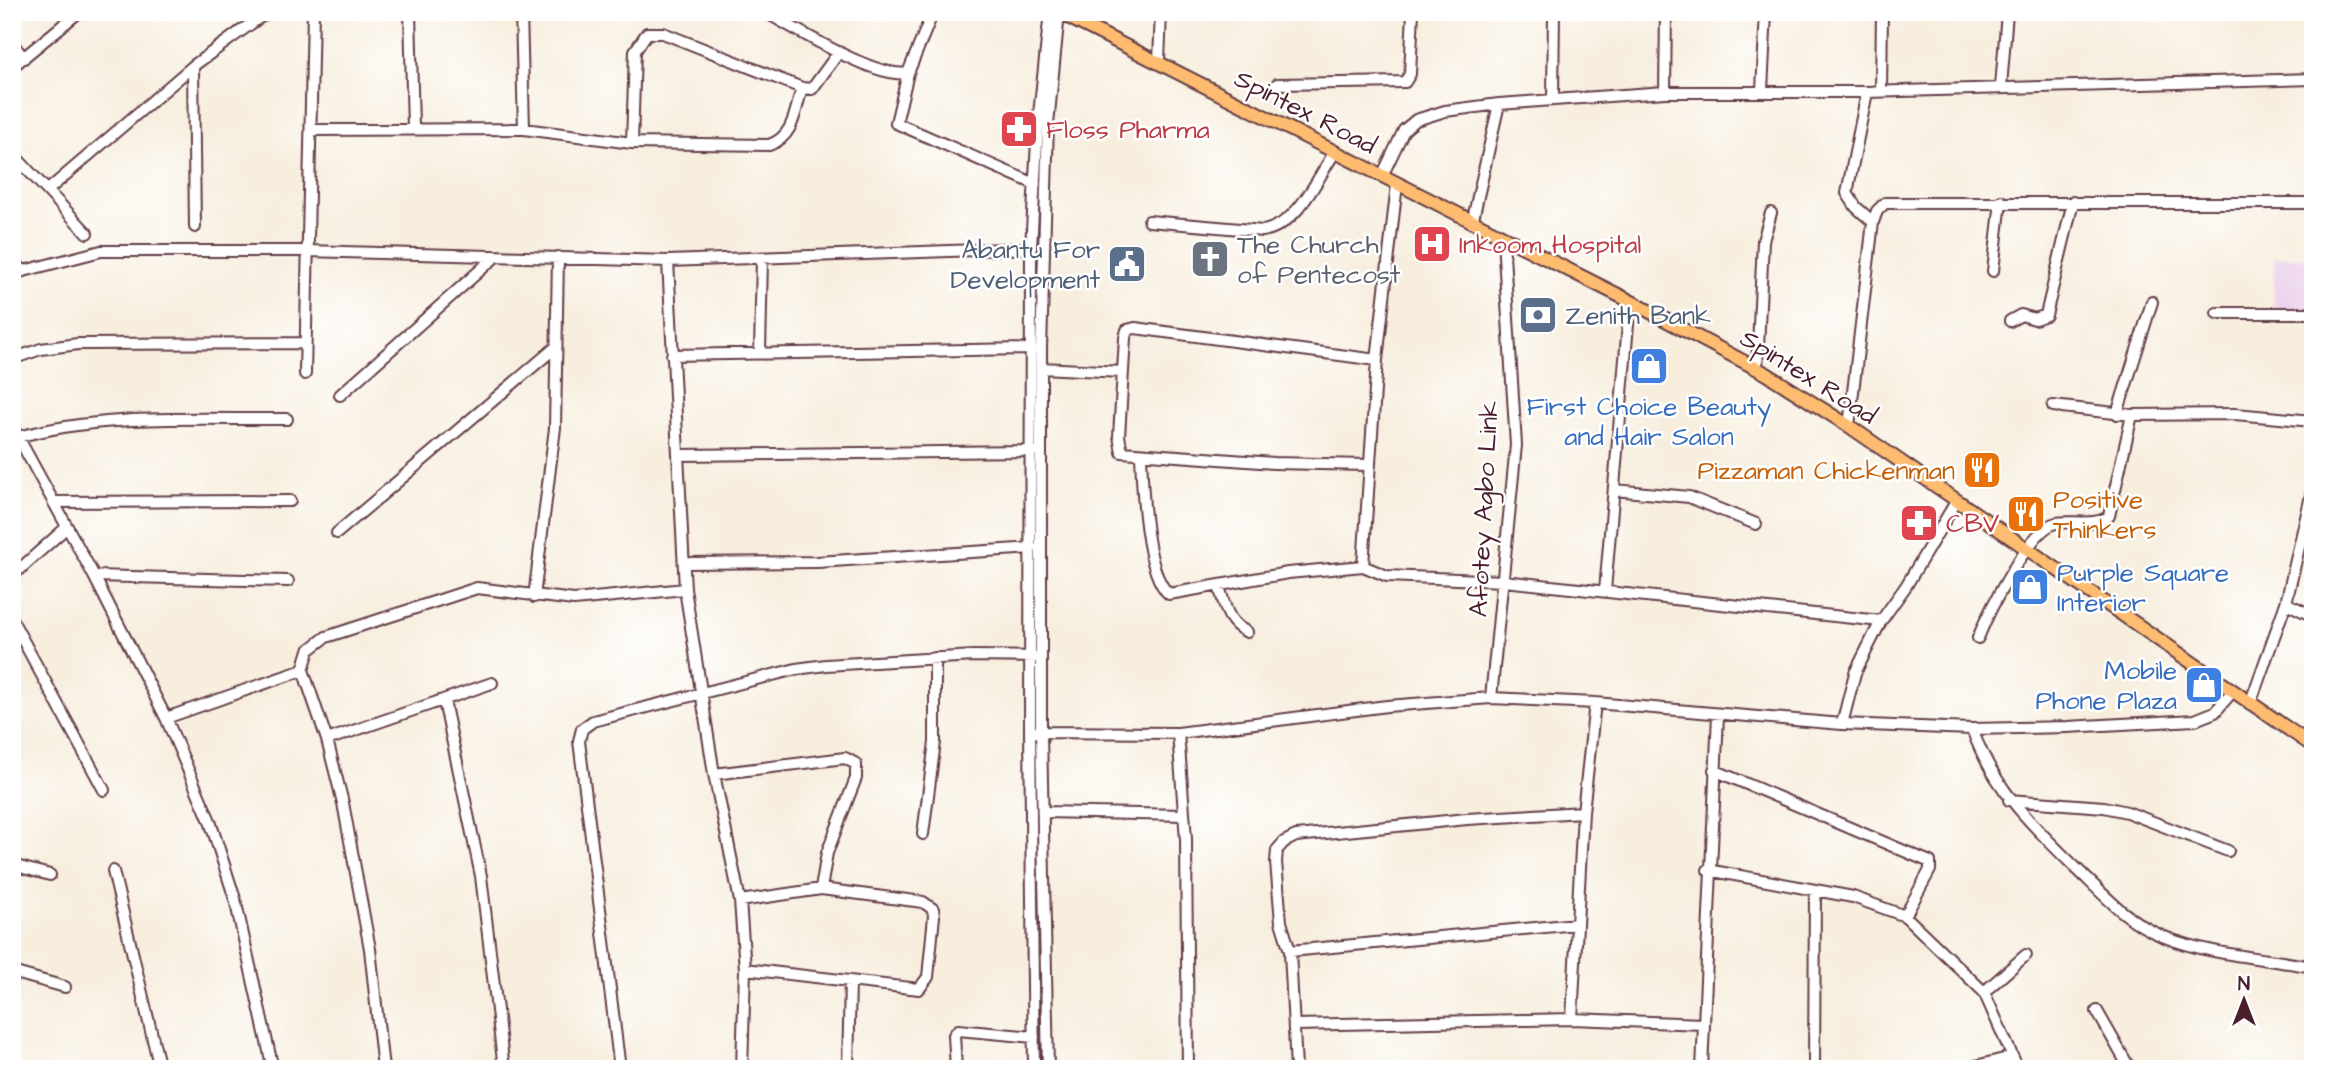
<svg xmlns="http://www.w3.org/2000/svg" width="2325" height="1081" viewBox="0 0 2325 1081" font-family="'Architects Daughter',sans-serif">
<rect width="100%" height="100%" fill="#fff"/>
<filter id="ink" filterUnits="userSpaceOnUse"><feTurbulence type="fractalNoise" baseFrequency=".0143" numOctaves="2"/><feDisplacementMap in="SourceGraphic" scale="14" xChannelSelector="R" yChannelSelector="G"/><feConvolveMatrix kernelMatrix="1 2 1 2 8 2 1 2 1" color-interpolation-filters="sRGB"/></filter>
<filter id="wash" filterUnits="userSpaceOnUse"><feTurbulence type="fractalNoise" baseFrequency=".00686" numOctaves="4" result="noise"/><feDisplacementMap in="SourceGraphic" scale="28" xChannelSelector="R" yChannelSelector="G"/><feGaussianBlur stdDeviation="1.57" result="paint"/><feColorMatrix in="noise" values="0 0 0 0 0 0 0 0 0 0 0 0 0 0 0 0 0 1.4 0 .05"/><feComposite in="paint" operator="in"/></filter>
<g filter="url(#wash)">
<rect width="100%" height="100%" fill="#f7eede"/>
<path fill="#ebd1eb" d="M2274,257L2313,258V311H2274Z"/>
</g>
<g filter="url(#ink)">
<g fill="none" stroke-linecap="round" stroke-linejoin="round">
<g stroke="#643e46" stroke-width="14">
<path id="minor" d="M410,12L413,128
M521,12L524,129
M765,12C797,29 875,79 908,73L933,12
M12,43L24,58
M1159,61L1161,12
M193,66L195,227
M12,67L79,12
M908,73L896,123L1035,184
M1277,84L1405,82L1410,74L1413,12
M2001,87L2007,12
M1762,90L1766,12
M1881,91L1882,12
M1665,92L1666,12
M1867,92L1847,193L1856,207L1873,222
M1553,98L1554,12
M312,130L524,129L632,143L769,145C794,137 795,111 802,88
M632,143L635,51L647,33H663L802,88L812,89L839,52
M12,153L87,233
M1382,176L1404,130L1416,120L1445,111L1499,104L1665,92H1867L2313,79
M48,190L193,66L267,12
M1149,221L1263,231C1299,224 1316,180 1335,152
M1472,223L1499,104
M12,259L23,271
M668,261L685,589L714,774L740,901L745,969L742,1069
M1993,271L2001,201
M12,274L101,251H306L668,261L1031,248
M2217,313H2313
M2010,321L2021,315L2035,319L2046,315L2073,202
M760,352L762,258
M672,355L1032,349
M12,359L41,349L78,344L303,343
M1041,368L1123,372
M1757,368L1763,241L1771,213
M305,374L313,12
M340,395L495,257
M2053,406L2132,415L2235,414L2313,421
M2117,414L2152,302
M12,426L94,576L166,718L210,821L235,899L273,1069
M1849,426L1873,222L1877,211L1885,203H2313
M18,437C105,413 198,420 287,419
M1141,454C1142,485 1145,574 1169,594L1288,573L1363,566L1387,576L1504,581L1881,621
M679,455L1033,451
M1368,465L1274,463L1122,452L1119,436L1125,338L1127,330L1135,328L1377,360
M1614,490L1689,497L1756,524
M53,502L290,501
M337,533L556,347
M684,563L817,562L1032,548
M1363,566L1377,360L1397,184
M12,576L67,527
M94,576L288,581
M1219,586C1225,606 1227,623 1247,632
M1605,591L1630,301
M534,597L555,428L558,257
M2286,603L2313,616
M12,620L104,790
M1978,638C1988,613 2030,528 2056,523C2072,520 2096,527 2109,516L2132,415
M1491,698L1516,445L1503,239
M444,701L481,876L504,1069
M2250,704L2286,603L2313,487
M166,718L303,670
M1842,724L1855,673L1881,621L1906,586L1957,500
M1972,729C1994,790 2034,827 2079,871C2105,896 2128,922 2162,936C2208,955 2264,958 2313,967
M1030,732L1178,733L1387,706L1491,698L1595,703L1842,724L1972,729L2067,727L2195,720L2215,712L2232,692
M1178,733L1186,839L1188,1069
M327,740L492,683
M1714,770L1930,862V870L1905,916
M714,774L845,758L856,764V778L827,853L821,889
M2009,800L2104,807L2127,812L2228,851
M1044,812L1184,815
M923,834L935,742V658
M12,865L50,875
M1708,870L1853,897L1905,916L1984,992L2018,1069
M113,871L160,1069
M740,901L821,889L923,902L933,909L934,916L928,977L919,989L745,969
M1290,951L1577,924
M12,972L65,987
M1984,992L2026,955
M2097,1011L2130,1069
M1572,1019L1583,812L1595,703
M1295,1025L1572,1019L1703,1024
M383,1069L370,949L343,803L327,740L303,670L309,650L326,637L477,588L574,600L685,589
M620,1069L579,741L582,729L593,721L796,669L826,665L974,656L1039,657
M848,1069L850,981
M956,1069L954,1035L958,1030L1034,1037
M1034,1069L1030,732L1031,248L1038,124L1050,12
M1048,1069L1041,732V349L1048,124L1059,13
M1296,1069L1290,951L1281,922L1276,862L1277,850L1284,842L1296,836L1467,819L1583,812
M1702,1069L1718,715
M1814,1069L1815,890
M1964,1069L2012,1057"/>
</g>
<g stroke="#643e46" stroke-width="16">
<path id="major" d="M1058,12L1630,301L1767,374L1849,426L2313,746"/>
</g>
<use href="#minor" stroke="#fff" stroke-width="10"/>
<use href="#major" stroke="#febc70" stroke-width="12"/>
</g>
</g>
<defs>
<g id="pharmacy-square" transform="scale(2.0125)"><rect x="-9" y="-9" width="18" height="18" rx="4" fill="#e0444e" stroke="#fff"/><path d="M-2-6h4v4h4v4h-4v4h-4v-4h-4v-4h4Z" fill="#fff"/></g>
<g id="hospital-square" transform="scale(2.0125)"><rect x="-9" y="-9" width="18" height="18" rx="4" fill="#e0444e" stroke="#fff"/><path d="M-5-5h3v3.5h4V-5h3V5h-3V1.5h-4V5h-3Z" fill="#fff"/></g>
<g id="church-square" transform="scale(2.0125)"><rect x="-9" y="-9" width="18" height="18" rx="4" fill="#6b7280" stroke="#fff"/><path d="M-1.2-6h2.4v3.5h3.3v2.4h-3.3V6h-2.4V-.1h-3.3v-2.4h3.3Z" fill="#fff"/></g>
<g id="civic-square" transform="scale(2.0125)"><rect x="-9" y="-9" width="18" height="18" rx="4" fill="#5c6f8a" stroke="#fff"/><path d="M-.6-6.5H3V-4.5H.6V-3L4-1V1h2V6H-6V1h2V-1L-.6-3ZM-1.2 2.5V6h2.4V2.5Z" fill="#fff"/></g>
<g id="bank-square" transform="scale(2.0125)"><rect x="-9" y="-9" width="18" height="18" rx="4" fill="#5c6f8a" stroke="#fff"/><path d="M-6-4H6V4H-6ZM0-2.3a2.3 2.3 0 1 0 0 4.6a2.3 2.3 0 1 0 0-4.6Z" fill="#fff"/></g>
<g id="shop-square" transform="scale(2.0125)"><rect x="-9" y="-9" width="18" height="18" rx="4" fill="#3f7fe0" stroke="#fff"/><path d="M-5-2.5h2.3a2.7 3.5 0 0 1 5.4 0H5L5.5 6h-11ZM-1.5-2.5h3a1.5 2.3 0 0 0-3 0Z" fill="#fff"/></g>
<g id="restaurant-square" transform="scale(2.0125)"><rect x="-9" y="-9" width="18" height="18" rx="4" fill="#e8710a" stroke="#fff"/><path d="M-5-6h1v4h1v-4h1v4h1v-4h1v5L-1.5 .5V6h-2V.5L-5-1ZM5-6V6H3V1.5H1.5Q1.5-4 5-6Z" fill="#fff"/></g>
</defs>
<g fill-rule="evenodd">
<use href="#pharmacy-square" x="1019" y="129"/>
<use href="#hospital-square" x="1432" y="244"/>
<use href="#church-square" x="1210" y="259"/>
<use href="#civic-square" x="1127" y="264"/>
<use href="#bank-square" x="1538" y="315"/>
<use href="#shop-square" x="1649" y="366"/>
<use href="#restaurant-square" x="1982" y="470"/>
<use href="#restaurant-square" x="2026" y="514"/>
<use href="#pharmacy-square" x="1919" y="523"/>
<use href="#shop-square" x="2030" y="587"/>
<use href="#shop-square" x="2204" y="685"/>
</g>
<g text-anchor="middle" stroke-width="5" stroke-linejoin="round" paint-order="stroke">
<g font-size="26" fill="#4a1f2b" stroke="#fff">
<text transform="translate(1306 111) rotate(27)" y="9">Spintex Road</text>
<text transform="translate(1809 376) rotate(32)" y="9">Spintex Road</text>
<text transform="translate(1483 509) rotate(-87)" y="9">Afotey Agbo Link</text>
</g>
<g font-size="26" fill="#be3a42" stroke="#fff" text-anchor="start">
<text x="1046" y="138">Floss Pharma</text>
<text x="1459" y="253">Inkoom Hospital</text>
<text x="1946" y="532">CBV</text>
</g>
<g font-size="26" fill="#5b616d" stroke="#fff" text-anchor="start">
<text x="1237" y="253">The Church<tspan x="1237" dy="30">of Pentecost</tspan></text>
</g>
<g font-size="26" fill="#4e5e75" stroke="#fff" text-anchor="end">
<text x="1100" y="258">Abantu For<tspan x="1100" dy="30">Development</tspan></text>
<text x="1565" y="324" text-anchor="start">Zenith Bank</text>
</g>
<g font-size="26" fill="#366cbe" stroke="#fff">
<text x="1649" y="415">First Choice Beauty<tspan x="1649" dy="30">and Hair Salon</tspan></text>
<text x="2057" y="581" text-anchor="start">Purple Square<tspan x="2057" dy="30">Interior</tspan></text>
<text x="2177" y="679" text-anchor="end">Mobile<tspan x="2177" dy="30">Phone Plaza</tspan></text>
</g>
<g font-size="26" fill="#c56008" stroke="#fff" text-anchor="end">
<text x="1955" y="479">Pizzaman Chickenman</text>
<text x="2053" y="508" text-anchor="start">Positive<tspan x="2053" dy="30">Thinkers</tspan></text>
</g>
</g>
<rect width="2325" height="1081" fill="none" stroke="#fff" stroke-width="42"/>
<g transform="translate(2244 1000)" stroke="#ffffff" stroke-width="5" paint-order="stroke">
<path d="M0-5L12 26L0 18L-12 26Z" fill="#4a1f2b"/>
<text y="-10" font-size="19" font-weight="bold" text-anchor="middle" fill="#4a1f2b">N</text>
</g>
</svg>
